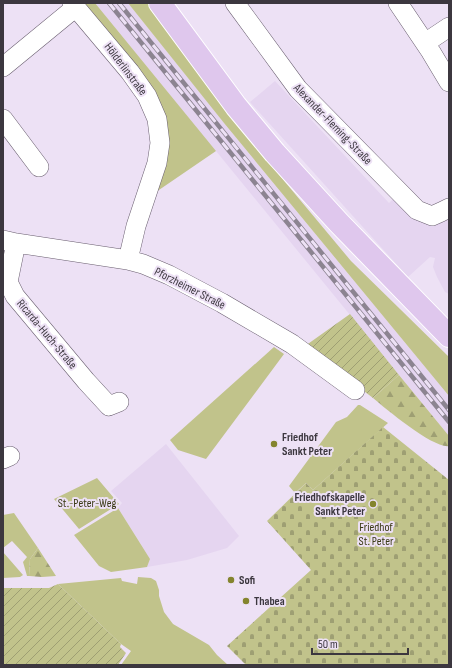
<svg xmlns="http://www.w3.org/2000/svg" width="452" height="668" viewBox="0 0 452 668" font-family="'Sofia Sans Condensed',sans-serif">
<defs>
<pattern id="forest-firs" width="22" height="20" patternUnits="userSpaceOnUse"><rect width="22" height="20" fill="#c1c38b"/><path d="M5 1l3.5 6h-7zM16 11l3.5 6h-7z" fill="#9e9f73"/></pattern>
<pattern id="cemetery-stones" width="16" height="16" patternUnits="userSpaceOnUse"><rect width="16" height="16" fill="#c1c38b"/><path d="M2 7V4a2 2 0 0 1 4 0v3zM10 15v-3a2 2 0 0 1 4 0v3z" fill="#9e9f73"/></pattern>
<pattern id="garden-furrows" width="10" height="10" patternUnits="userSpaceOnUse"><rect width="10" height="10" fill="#c1c38b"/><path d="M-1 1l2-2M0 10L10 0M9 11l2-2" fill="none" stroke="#9e9f73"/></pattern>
</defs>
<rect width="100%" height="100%" fill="#ede1f5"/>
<path fill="#e5d5f0" d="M95,3H128L224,123L449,396V436Z
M275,81L389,203L396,196L449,217V294L445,292L437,277L433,267L435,258L430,257L408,277L250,102Z
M166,444L239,536L227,548L187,560L147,567L150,559L118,508L122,503L111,491Z"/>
<path fill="#c1c38b" d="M79,3H95L216,151L156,192L167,136Z
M128,3H148L250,140L351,261L449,357V396L224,123Z
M274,347L284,354L206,459L178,450L170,440Z
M358,405H360L388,423L313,490L306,483L295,493L289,486L336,422L347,417Z
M97,478L119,504L79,529L54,499Z
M118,508L150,559L147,567L111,572L99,566L74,535Z
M14,513L38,548L30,559L29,576H27L23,562L27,557L12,541L3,548V515Z
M3,552L23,575L20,577L3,578Z
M138,577L151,578L156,581L159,590V596L164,612L173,624L209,645L217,655L228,665H121L131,651L121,644L58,584L121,578L122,581L137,584Z"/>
<path fill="url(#forest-firs)" d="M399,375L449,436V446C434,449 386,409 373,398Z
M38,548L56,576L42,577L29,576L30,559Z"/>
<path fill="url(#cemetery-stones)" d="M383,427L449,480V665H246L227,646L311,570L267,521L306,483L313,490Z"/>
<path fill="url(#garden-furrows)" d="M350,314L399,375L373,398L305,346Z
M58,584L121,644L120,647L126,653L118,665H3V588H49Z"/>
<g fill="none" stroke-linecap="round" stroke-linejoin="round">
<g stroke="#695e6f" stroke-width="20">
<path id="minor" d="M72,3L130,72L147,96L157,119L160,143L157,163L136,226L128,260
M235,3L298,89L417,210L432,216L441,212L449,208
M398,3L431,52L449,82
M425,43L449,27
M3,67L76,7
M3,119L39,167
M3,240L16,243L128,260L143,264L169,275L222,303L292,344L355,390
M16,243L8,282L15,296L86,381L109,406L119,402
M3,459L10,456"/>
</g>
<g stroke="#fff" stroke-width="24">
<path id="major" d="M160,3L236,106L275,153L339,223L449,336"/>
</g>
<use href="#minor" stroke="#fff" stroke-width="19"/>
<use href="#major" stroke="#dfc7ed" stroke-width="22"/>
<g stroke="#8c8491" stroke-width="4.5">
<path id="rail" d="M109,3L449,422
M119,3L449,410"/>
</g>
<use href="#rail" stroke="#ede1f5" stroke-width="3" stroke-dasharray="9" stroke-linecap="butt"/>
</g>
<g fill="#84842d" stroke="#ede1f5" stroke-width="1.5">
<circle cx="274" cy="444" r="4"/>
<circle cx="373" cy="504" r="4"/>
<circle cx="231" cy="580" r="4"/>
<circle cx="246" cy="601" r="4"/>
</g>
<g text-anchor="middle" stroke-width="4" stroke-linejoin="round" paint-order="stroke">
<g font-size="12" fill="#3c373f" stroke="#ede1f5">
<text transform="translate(126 69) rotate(53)" y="4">Hölderlinstraße</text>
<text transform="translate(333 124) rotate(46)" y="4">Alexander-Fleming-Straße</text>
<text transform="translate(190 288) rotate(27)" y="4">Pforzheimer Straße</text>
<text transform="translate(47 334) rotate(50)" y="4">Ricarda-Huch-Straße</text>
</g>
<g font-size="12" font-weight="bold" fill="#3c373f" stroke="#ede1f5" text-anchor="start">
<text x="282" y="441">Friedhof<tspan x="282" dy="14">Sankt Peter</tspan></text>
<text x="365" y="501" text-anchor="end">Friedhofskapelle<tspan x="365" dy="14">Sankt Peter</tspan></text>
<text x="239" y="584">Sofi</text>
<text x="254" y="605">Thabea</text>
</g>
<g font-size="12" fill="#393914" stroke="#ede1f5">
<text x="87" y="507">St.-Peter-Weg</text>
<text x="376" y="531">Friedhof<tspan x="376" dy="14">St. Peter</tspan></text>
</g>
</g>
<rect width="452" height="668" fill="none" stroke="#3c373f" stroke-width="8"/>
<path d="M312 648v6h96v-6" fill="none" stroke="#3c373f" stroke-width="2"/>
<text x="318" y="648" font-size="12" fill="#3c373f" stroke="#ede1f5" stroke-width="3" paint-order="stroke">50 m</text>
</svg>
